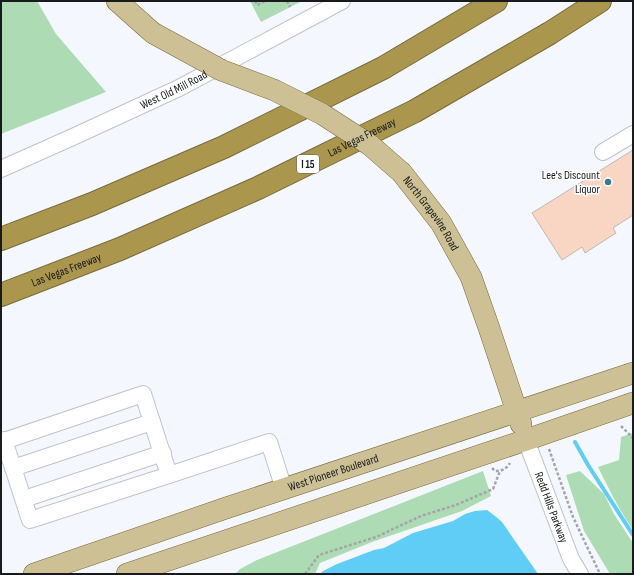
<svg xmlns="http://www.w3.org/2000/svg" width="634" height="575" viewBox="0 0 634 575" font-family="'Sofia Sans Condensed',sans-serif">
<rect width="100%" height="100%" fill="#f5f7fe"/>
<path fill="#addbb3" d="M1,1H37L56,34L106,92L1,134Z
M250,1H302L261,22Z
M633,433V530C619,510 609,489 598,467L619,460L621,437Z
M483,471L491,496L462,511L372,542L320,563L315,574H235L240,569L257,560Z
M580,471L604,494L614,514L633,543V574H610L584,531L566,475Z"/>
<path fill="#5fcdf5" d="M487,510L495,516L502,522L538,574H320L323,571L337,564L374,550L384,548L413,533L453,521L465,514L475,511Z"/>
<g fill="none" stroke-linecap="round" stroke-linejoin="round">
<path stroke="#5fcdf5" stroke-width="4" d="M575,442L588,465L633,535"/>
</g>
<path fill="#f8d6c3" stroke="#bfb8b4" d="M633,150V215L613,228L616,233L585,253L582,247L562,260L532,213Z"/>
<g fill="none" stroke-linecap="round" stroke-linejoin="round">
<g stroke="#c1c3ca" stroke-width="18">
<g id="minor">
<path d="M603,152L633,134"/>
<path id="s1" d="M1,169L75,136L179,88L342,1"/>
<path d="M4,440L30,520L169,475"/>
<path id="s2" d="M526,440L571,559L580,574"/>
<path d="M1,442L143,394L169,475L269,442L284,489"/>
<path d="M13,468L152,422"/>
<path d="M24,499L163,453"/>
</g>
</g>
<g stroke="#776b3c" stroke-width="22">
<g id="major">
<path d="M117,1L153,33"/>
<path id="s3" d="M402,173L441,223L471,277L489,328L521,424"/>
<path id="s4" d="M34,574L226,508L633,373"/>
<path d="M127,574L526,440L633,403"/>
</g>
</g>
<g stroke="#776b3c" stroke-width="24">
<g id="highway">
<path d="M1,239L92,204L224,147L383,68L496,1"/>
<path id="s5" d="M1,295L120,249L258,188L415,111L550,33L600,1"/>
</g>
</g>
<path stroke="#a4a6ab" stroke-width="2.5" stroke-dasharray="3 2" stroke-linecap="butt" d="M255,1L257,5L265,1
M287,1L290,7
M621,426L633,438
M549,449L573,517L600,574
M492,468L495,471C502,471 506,469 510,463
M305,574L319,555L376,537L421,516L456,505L493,489L500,471"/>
<use href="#minor" stroke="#fff" stroke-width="16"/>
<use href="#major" stroke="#ccc094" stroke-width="21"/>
<use href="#highway" stroke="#aa964d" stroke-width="22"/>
<g stroke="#776b3c" stroke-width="22" stroke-linecap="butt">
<path id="major-bridge" d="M153,33L221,70L274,90L322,114L370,145L402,173"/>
</g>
<use href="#major-bridge" stroke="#ccc094" stroke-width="21"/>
</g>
<circle fill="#397b8d" stroke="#fff" stroke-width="1.5" cx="608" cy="182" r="4"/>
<g text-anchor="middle" stroke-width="3" stroke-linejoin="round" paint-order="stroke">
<rect fill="#fff" stroke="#5e5f61" stroke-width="1" x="297" y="155" width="22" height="18" rx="3"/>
<g font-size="11" font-weight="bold" fill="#191a1d">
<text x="308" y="168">I 15</text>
</g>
<g font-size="12" fill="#191a1d" stroke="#fff">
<text dy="4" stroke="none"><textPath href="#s1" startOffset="190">West Old Mill Road</textPath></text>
<text dy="4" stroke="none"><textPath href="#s5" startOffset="394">Las Vegas Freeway</textPath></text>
<text dy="4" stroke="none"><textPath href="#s3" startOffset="50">North Grapevine Road</textPath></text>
<text dy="4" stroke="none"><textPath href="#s5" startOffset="70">Las Vegas Freeway</textPath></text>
<text dy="4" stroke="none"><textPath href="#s4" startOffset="316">West Pioneer Boulevard</textPath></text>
<text dy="4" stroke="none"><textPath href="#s2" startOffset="72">Redd Hills Parkway</textPath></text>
</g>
<g font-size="12" fill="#191a1d" stroke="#fff" text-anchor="end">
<text x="600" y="179">Lee's Discount<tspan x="600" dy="14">Liquor</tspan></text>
</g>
</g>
<rect width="634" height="575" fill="none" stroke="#191a1d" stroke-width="4"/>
</svg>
